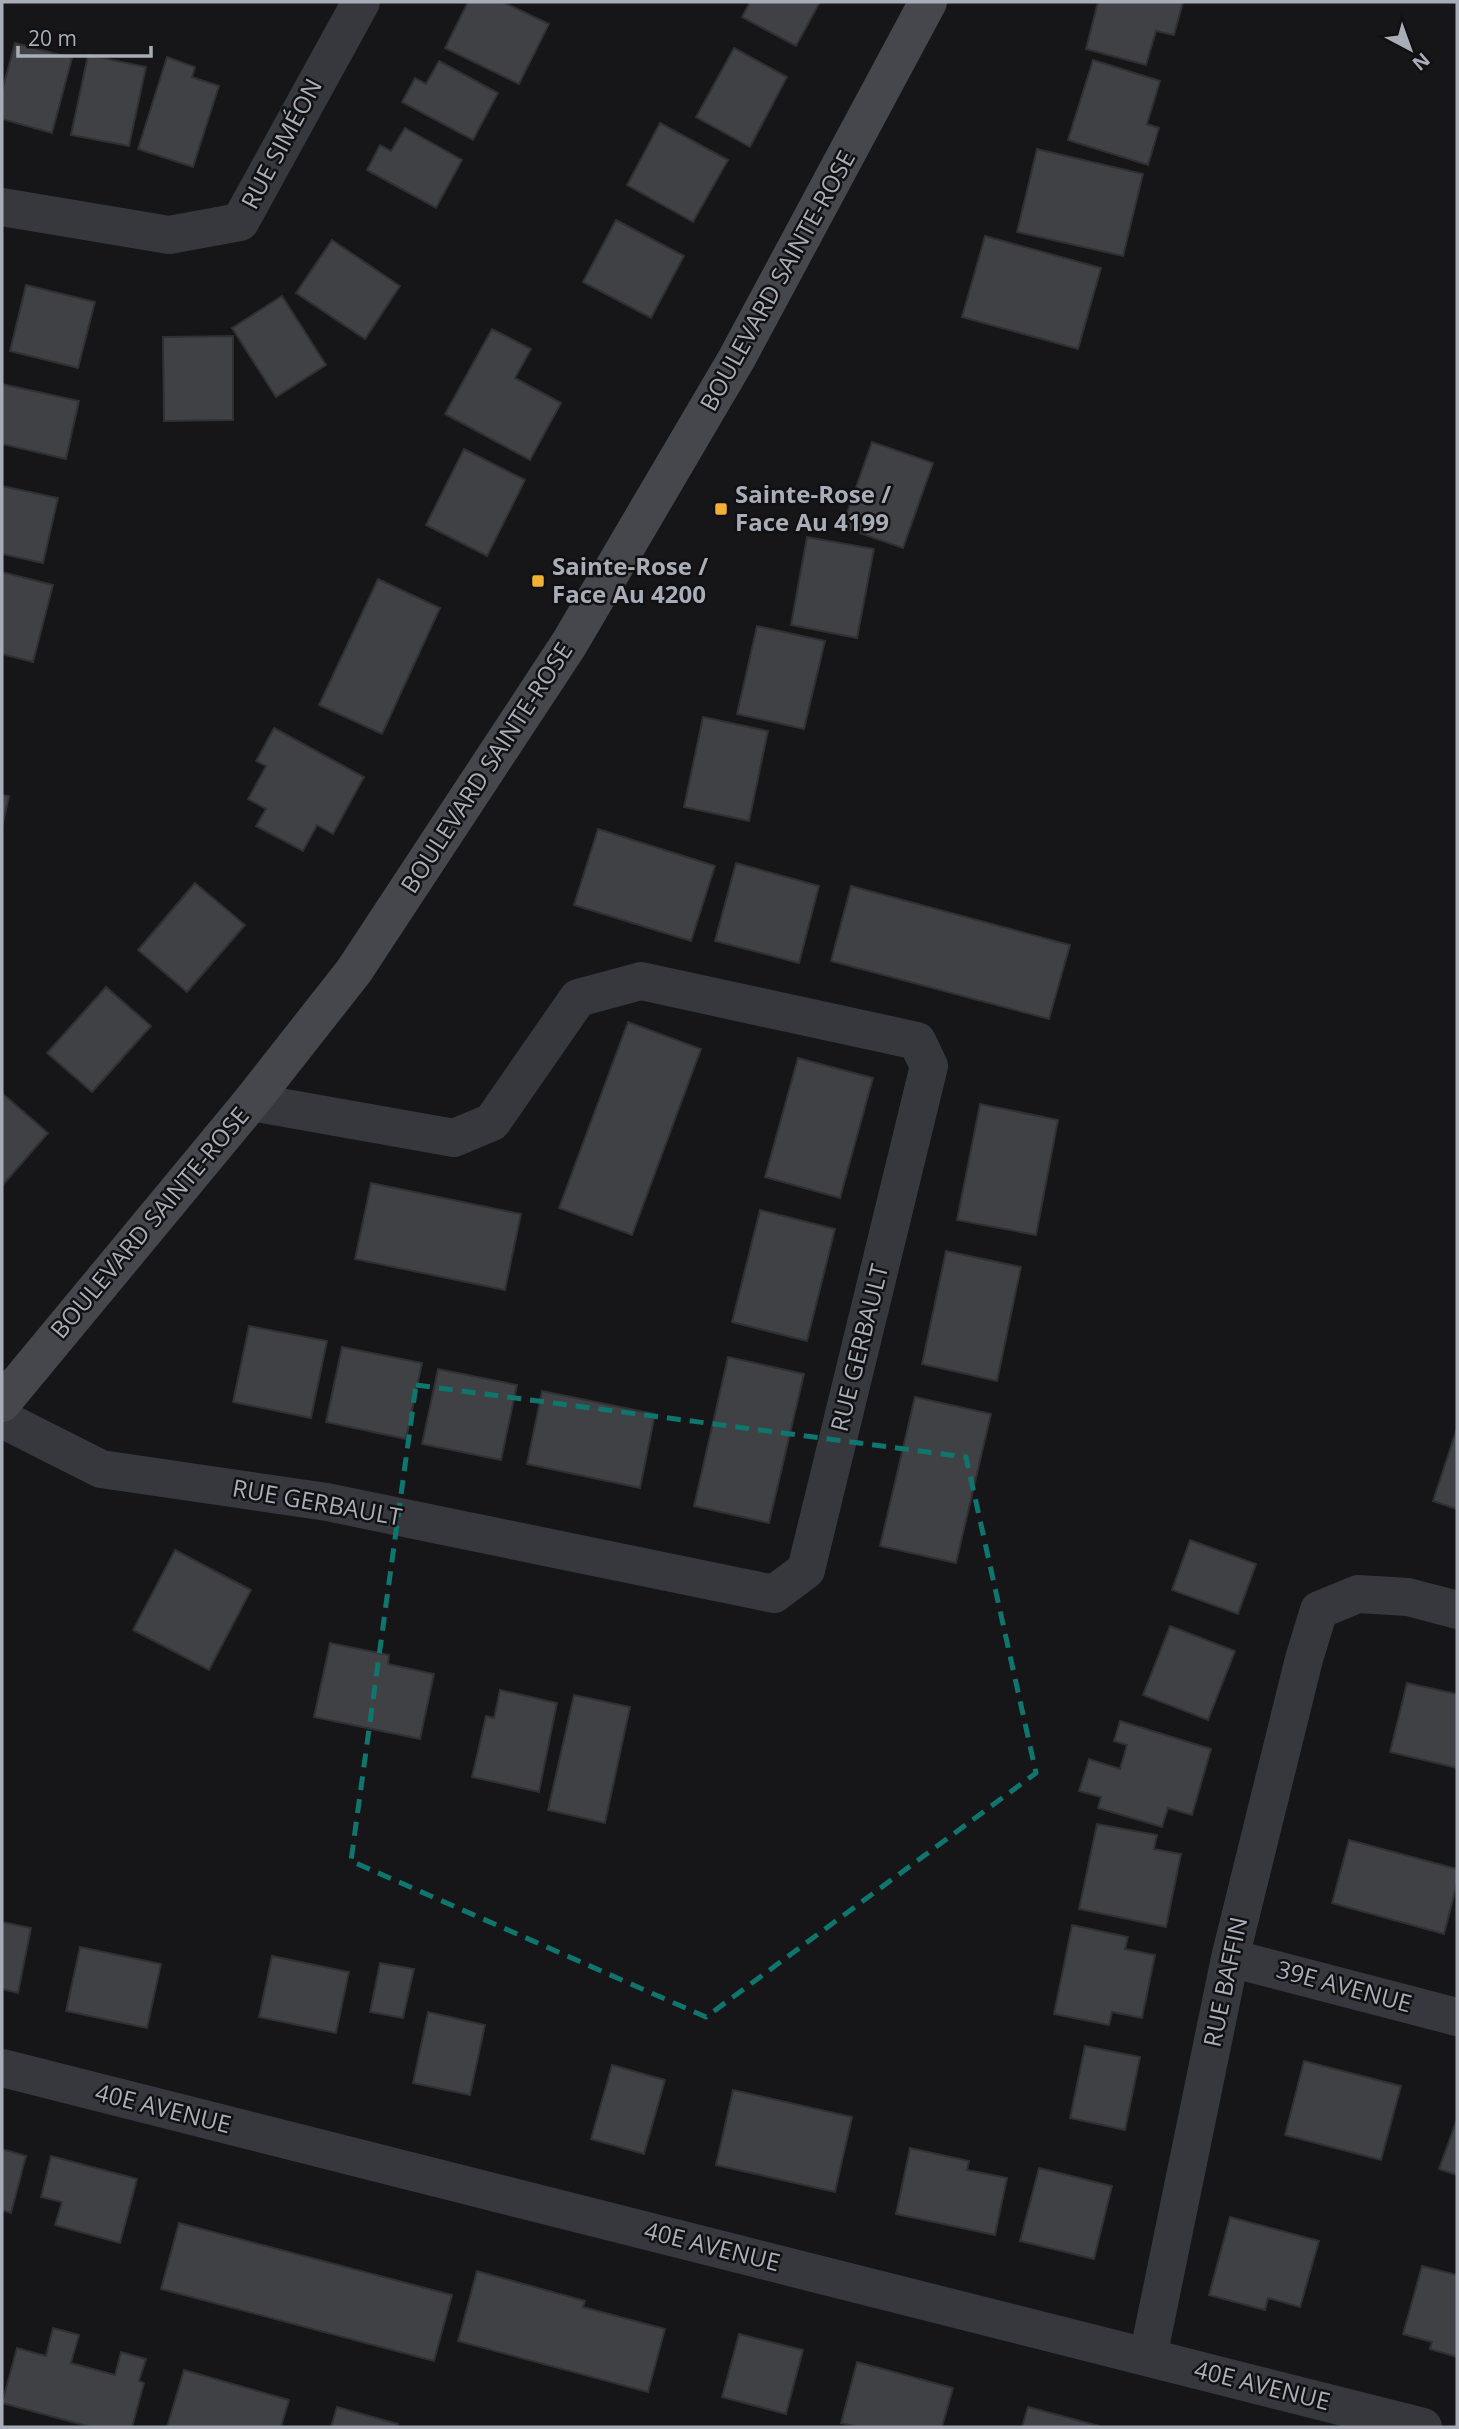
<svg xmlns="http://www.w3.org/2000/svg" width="1459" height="2429" viewBox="0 0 1459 2429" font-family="'Open Sans',sans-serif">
<rect width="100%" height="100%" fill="#161618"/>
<path fill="#404145" stroke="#303034" stroke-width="2" d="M468,2H503L549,24L519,84L445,48Z
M750,2H820L796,46L742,17Z
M1098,2H1183L1174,35L1156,31L1146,65L1086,49Z
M15,43L72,58L52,133L2,119V91Z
M734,48L787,77L750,147L696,117Z
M88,55L146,67L129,146L71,135Z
M167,57L195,67L192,77L219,86L193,167L138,149Z
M1093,60L1160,81L1147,124L1159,128L1148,165L1068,140Z
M439,61L498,93L473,140L402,102L415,78L426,84Z
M660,123L728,160L693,222L627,185Z
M405,128L462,160L436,208L367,170L380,145L391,151Z
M1037,149L1143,174L1123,256L1017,232Z
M616,220L684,256L651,318L583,282Z
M985,236L1101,268L1078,349L962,317Z
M332,240L400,286L365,339L296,293Z
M26,285L95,302L78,368L10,351Z
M282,296L326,365L276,397L232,328Z
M492,329L531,349L515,378L561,403L530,460L445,414Z
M233,336V420L164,421L163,337Z
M2,384L79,401L66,459L2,444Z
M872,442L933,463L903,548L842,527Z
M464,449L525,480L487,556L426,525Z
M2,486L58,498L43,563L2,554Z
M807,537L874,549L857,638L791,625Z
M2,572L53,585L33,662L2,654Z
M378,579L440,608L382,734L319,705Z
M757,626L825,641L804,729L737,714Z
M703,717L768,731L749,821L684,807Z
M274,728L364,777L333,834L317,825L303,851L256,826L266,809L248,799L266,766L256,761Z
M2,795L9,796L2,827Z
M598,829L715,866L691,941L574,905Z
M736,863L819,886L799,963L715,941Z
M195,883L245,925L187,992L138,950Z
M851,886L1070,945L1049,1019L831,961Z
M106,987L151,1026L92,1092L47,1053Z
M628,1022L701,1049L632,1235L559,1208Z
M798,1058L873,1078L840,1198L765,1177Z
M2,1093L48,1133L2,1186Z
M980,1104L1058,1120L1036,1235L957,1220Z
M371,1183L521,1214L505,1290L355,1259Z
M760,1210L835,1229L807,1341L732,1322Z
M946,1251L1021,1267L997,1381L922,1364Z
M249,1326L327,1341L311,1418L233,1402Z
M342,1347L422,1363L406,1439L326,1422Z
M728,1357L804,1374L769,1523L694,1506Z
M438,1369L517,1385L501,1460L422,1444Z
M542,1391L655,1414L640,1488L527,1464Z
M915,1397L991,1414L956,1563L880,1546Z
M1457,1428V1509L1433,1501Z
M1190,1540L1256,1564L1238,1614L1172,1590Z
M175,1550L251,1590L209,1670L133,1630Z
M1170,1626L1235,1651L1208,1720L1143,1695Z
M330,1643L389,1655L388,1664L434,1674L420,1739L314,1717Z
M1407,1683L1457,1694V1768L1390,1752Z
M500,1690L557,1703L539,1792L472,1777L486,1716L494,1718Z
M574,1695L630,1707L605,1823L548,1810Z
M1120,1721L1211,1749L1192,1815L1168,1808L1162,1827L1098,1808L1101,1797L1079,1791L1089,1759L1120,1769L1127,1745L1114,1741Z
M1097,1824L1157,1835L1154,1849L1181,1854L1166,1927L1079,1909Z
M1349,1840L1457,1869V1883L1444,1934L1332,1903Z
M2,1922L31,1928L18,1993L2,1989Z
M1072,1925L1128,1937L1125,1949L1155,1955L1142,2018L1112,2012L1109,2025L1054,2014Z
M80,1947L161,1964L147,2028L66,2011Z
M272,1956L349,1972L336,2033L259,2017Z
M380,1963L414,1969L403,2018L370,2012Z
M428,2012L485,2025L470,2095L413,2083Z
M1085,2046L1140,2057L1125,2130L1070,2118Z
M1304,2061L1401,2086L1381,2160L1285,2135Z
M612,2065L665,2080L644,2154L591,2139Z
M733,2090L852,2117L835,2192L716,2165Z
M1457,2119V2175L1439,2169Z
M910,2148L969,2161L967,2170L1007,2178L995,2235L896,2214Z
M2,2149L26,2156L11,2213L2,2210Z
M51,2156L137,2179L120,2243L55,2225L62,2202L41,2197Z
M1039,2168L1112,2186L1094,2259L1020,2241Z
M1230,2217L1319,2241L1300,2307L1268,2298L1265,2310L1209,2295Z
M179,2223L452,2295L434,2361L161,2289Z
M1422,2266L1457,2275V2357L1430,2349L1432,2342L1403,2334Z
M477,2271L585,2301L583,2307L665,2329L648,2392L458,2341Z
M53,2328L79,2335L71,2363L115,2375L121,2352L146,2359L139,2381L144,2383L132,2427H91L2,2403L17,2348L46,2356Z
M739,2334L803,2350L786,2414L722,2397Z
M857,2362L953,2388L942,2427H858L841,2423Z
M184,2370L289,2400L281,2427H167Z
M337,2407L398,2424L397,2427H331Z
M1028,2407L1103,2427H1022Z"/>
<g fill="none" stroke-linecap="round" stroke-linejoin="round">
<path stroke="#37383d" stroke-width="38" d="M2,207L169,235L240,222L361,2
M2,1419L101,1469L327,1502L774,1594L806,1570L929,1066L917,1041L641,981L578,998L492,1122L454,1138L251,1102
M1230,1958L1457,2017
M2,2068L1423,2427
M1148,2357L1230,1958L1304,1659L1319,1610L1358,1594L1408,1597L1457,1610"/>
<path stroke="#45474d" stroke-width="38" d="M2,1403L251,1102L354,971L569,644L737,358L928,2"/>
</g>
<path fill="none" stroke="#0f766e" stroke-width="5" stroke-dasharray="14 9" stroke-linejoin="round" d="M416,1385L966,1457L1036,1773L706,2017L351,1861Z"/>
<g fill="#f2b134" stroke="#111113" stroke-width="2.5">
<rect x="714" y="502" width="14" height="14" rx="3.5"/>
<rect x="531" y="574" width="14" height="14" rx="3.5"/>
</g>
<g text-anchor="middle" stroke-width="5" stroke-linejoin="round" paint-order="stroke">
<g font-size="24" fill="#a8adb8" stroke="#111113">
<text transform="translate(282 144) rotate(-62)" y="8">RUE SIMÉON</text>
<text transform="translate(778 281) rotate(-61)" y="8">BOULEVARD SAINTE-ROSE</text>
<text transform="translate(487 768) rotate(-57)" y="8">BOULEVARD SAINTE-ROSE</text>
<text transform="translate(150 1223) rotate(-50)" y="8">BOULEVARD SAINTE-ROSE</text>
<text transform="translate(860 1348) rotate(-76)" y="8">RUE GERBAULT</text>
<text transform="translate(317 1503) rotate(10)" y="8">RUE GERBAULT</text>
<text transform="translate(1226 1982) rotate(-78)" y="8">RUE BAFFIN</text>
<text transform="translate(1344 1987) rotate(15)" y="8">39E AVENUE</text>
<text transform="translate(163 2109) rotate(14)" y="8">40E AVENUE</text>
<text transform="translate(712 2247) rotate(14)" y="8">40E AVENUE</text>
<text transform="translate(1262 2386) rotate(14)" y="8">40E AVENUE</text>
</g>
<g font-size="24" font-weight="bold" fill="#a8adb8" stroke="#111113" text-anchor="start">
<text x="735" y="503">Sainte-Rose /<tspan x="735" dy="28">Face Au 4199</tspan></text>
<text x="552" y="575">Sainte-Rose /<tspan x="552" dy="28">Face Au 4200</tspan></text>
</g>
</g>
<rect width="1459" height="2429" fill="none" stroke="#a8adb8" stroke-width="7"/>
<g transform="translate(1410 49) rotate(139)" stroke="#111113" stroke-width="5" paint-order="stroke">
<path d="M0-5L12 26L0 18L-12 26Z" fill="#a8adb8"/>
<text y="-10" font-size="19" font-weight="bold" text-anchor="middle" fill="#a8adb8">N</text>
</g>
<path d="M18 46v10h133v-10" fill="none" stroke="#a8adb8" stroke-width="3.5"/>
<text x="28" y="46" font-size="21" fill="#a8adb8" stroke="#111113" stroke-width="5" paint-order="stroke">20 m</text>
</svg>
